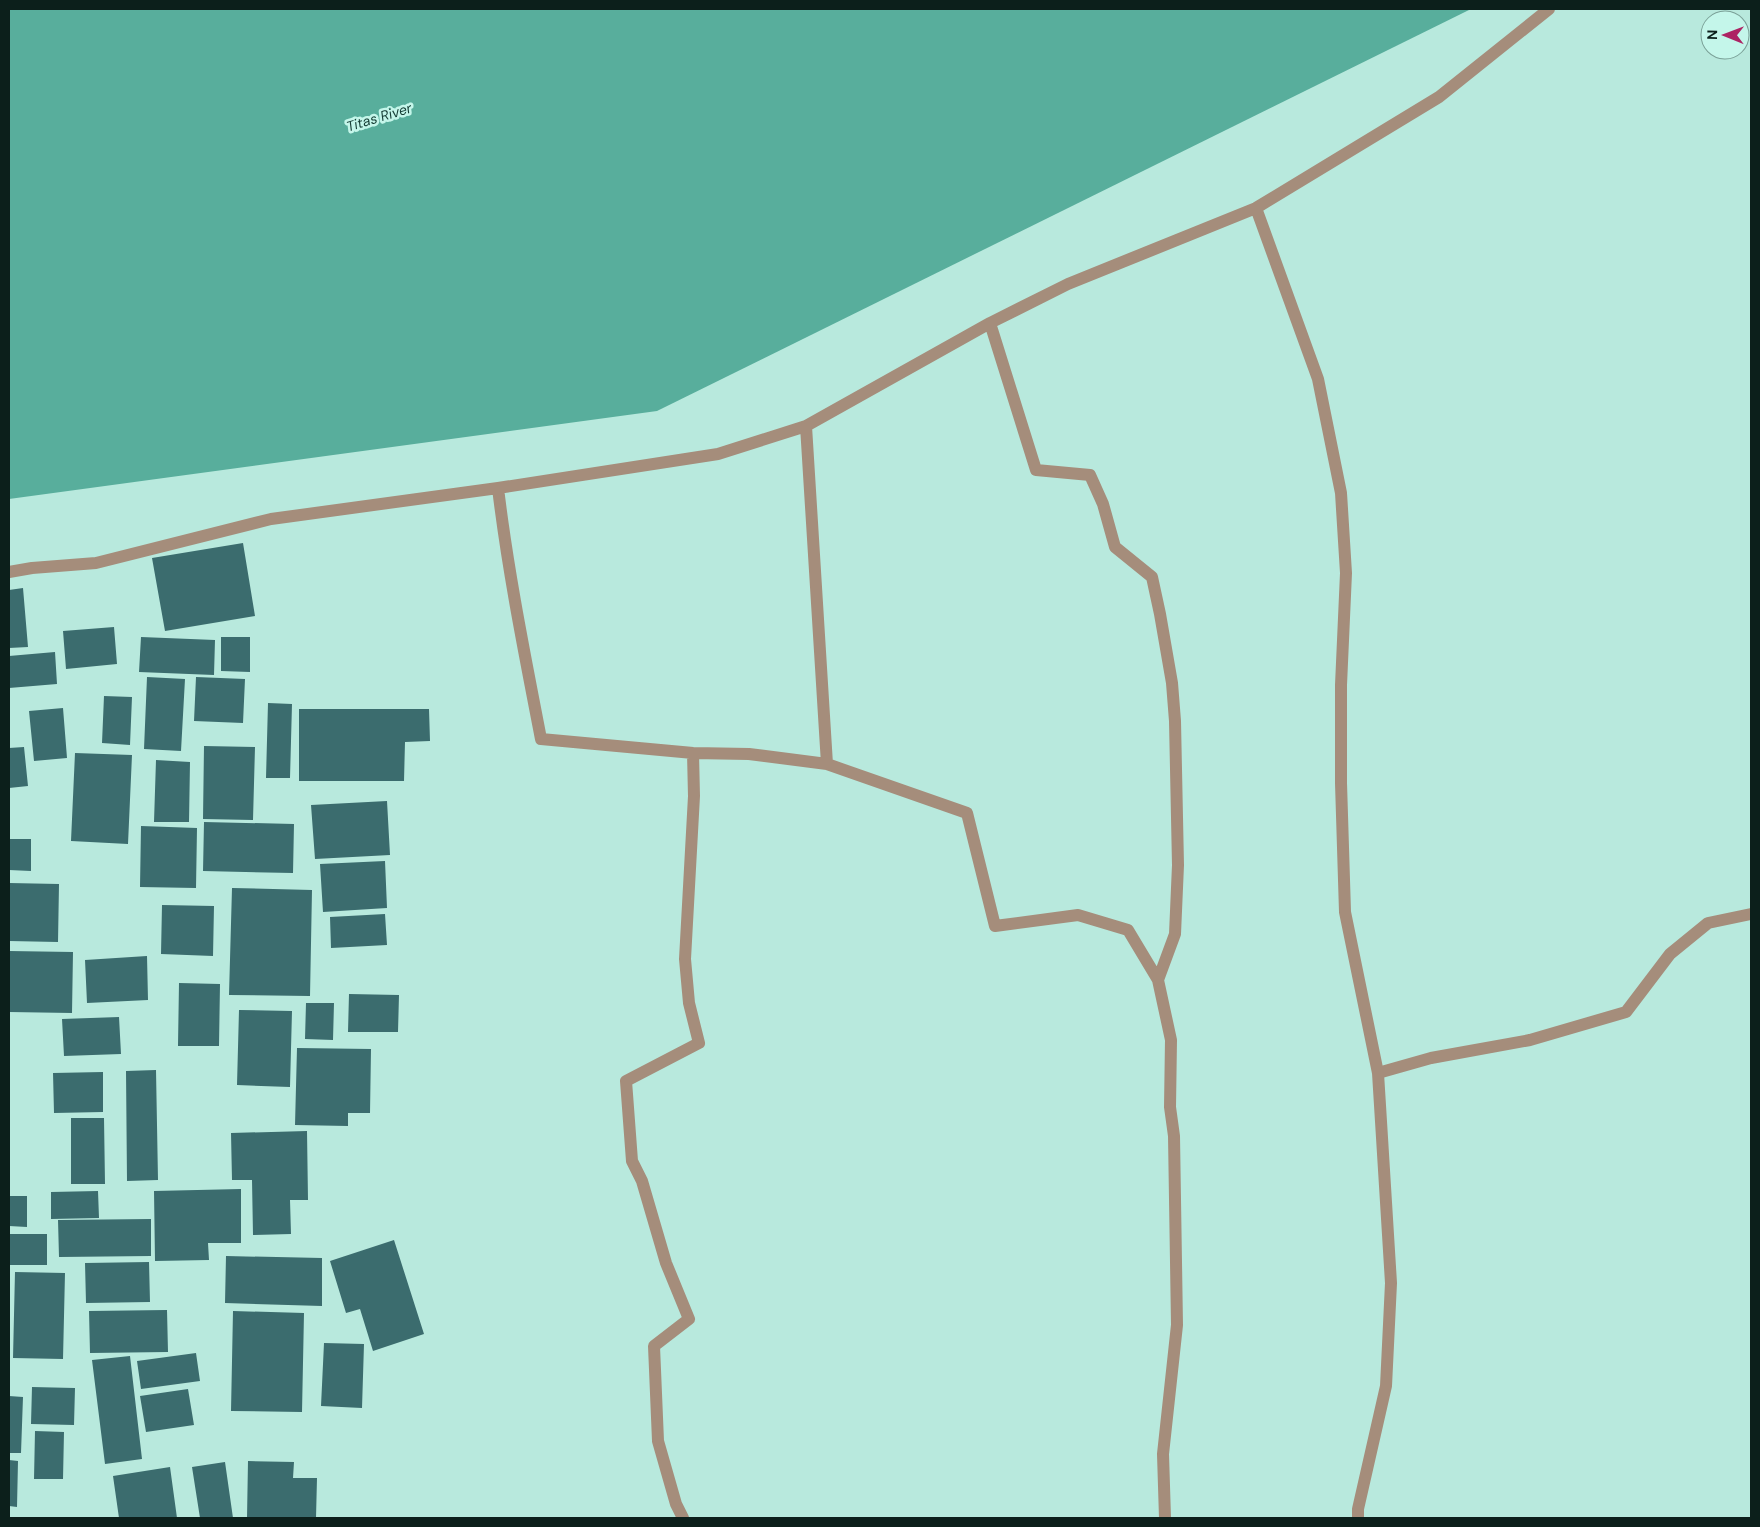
<svg xmlns="http://www.w3.org/2000/svg" width="1760" height="1527" viewBox="0 0 1760 1527" font-family="'DM Sans',sans-serif">
<rect width="100%" height="100%" fill="#b8e9dd"/>
<path fill="#58ae9c" d="M9,9H1471L657,411L9,499Z"/>
<path fill="#3b6c6e" d="M243,543L255,616L165,631L152,558Z
M23,588L28,647L9,648V590Z
M114,627L117,664L66,669L63,631Z
M141,637L215,640L214,675L139,672Z
M221,637H250V672L221,671Z
M55,652L57,684L9,688V656Z
M147,677L185,679L181,751L144,749Z
M196,677L245,679L243,723L194,721Z
M104,696L132,697L130,745L102,743Z
M268,703L292,704L290,778H266Z
M63,708L67,758L34,761L29,711Z
M299,709H429L430,741L405,742L404,781H299Z
M204,746L255,747L253,820L203,819Z
M24,747L28,786L9,788V748Z
M75,753L132,755L128,844L71,841Z
M156,760L190,762L189,822H154Z
M387,801L390,855L315,859L311,805Z
M204,822L294,824L293,873L203,871Z
M141,826L197,828L196,888L140,887Z
M9,839H31V871L9,870Z
M385,861L387,908L323,912L320,864Z
M9,883L59,884L58,942L9,941Z
M232,888L312,890L310,996L229,995Z
M162,905L214,906L213,956L161,954Z
M385,914L387,945L331,948L330,917Z
M9,951L73,952L72,1013L9,1012Z
M147,956L148,1000L87,1003L85,960Z
M179,983L220,984L219,1046H178Z
M349,994L399,995L398,1032H348Z
M306,1003H334L333,1040L305,1039Z
M239,1010L292,1011L290,1087L237,1085Z
M119,1017L121,1054L64,1056L62,1019Z
M297,1048L371,1049L370,1113H348V1126L295,1125Z
M156,1070L158,1180L127,1181L126,1071Z
M103,1072V1112L54,1113L53,1073Z
M71,1118H104L105,1184H71Z
M307,1131L308,1200H290L291,1234L253,1235L252,1180H232L231,1133Z
M241,1189V1243H208L209,1260L155,1261L154,1191Z
M98,1191L99,1218L51,1219V1192Z
M9,1196H27V1227L9,1226Z
M151,1219V1256L59,1257L58,1220Z
M9,1234H47V1265H9Z
M394,1240L424,1334L373,1351L360,1309L346,1313L330,1261Z
M226,1256L322,1258V1306L225,1303Z
M149,1262L150,1302L86,1303L85,1263Z
M15,1272L65,1273L63,1359L13,1358Z
M167,1310L168,1352L90,1353L89,1311Z
M233,1311L304,1313L302,1412L231,1411Z
M324,1343L364,1344L362,1408L321,1406Z
M196,1353L200,1381L141,1389L137,1361Z
M130,1356L142,1459L105,1464L92,1360Z
M32,1387L75,1388L74,1425L31,1424Z
M188,1389L194,1425L146,1432L140,1396Z
M9,1396L23,1397L21,1453H9Z
M35,1431L64,1432L63,1479H34Z
M9,1460L18,1461L17,1507L9,1506Z
M248,1461L294,1462L293,1478H317L316,1518H247Z
M225,1462L233,1518H200L192,1467Z
M170,1467L177,1518H119L113,1476Z"/>
<g fill="none" stroke-linecap="round" stroke-linejoin="round">
<path stroke="#a58d7b" stroke-width="12" d="M1256,208L1318,379L1341,493L1346,573L1341,685V783L1345,912L1378,1073L1391,1283L1386,1386L1358,1509V1518
M990,323L1036,470L1090,475L1103,504L1115,547L1152,577L1160,614L1172,683L1175,721L1178,865L1175,934L1158,980
M806,426L827,764L967,813L995,926L1078,915L1128,930L1158,980L1171,1040L1170,1107L1174,1136L1177,1325L1163,1454L1165,1518
M498,488C508,572 525,656 541,739L693,753L749,754L827,764
M9,572L32,568L96,563L271,519L498,488L718,454L806,426L990,323L1068,284L1256,208L1439,97L1549,9
M1378,1073L1431,1058L1530,1040L1626,1012L1670,954L1708,923L1751,914
M683,1518L676,1504L658,1441L654,1346L689,1319L666,1263L642,1181L632,1161L626,1081L699,1043L689,1003L685,959L694,796L693,753"/>
</g>
<g text-anchor="middle" stroke-width="5" stroke-linejoin="round" paint-order="stroke">
<g font-size="14" font-style="italic" fill="#153d35" stroke="#c4f6ea">
<text transform="translate(379 117) rotate(-17)" y="5">Titas River</text>
</g>
</g>
<rect width="1760" height="1527" fill="none" stroke="#0c1f1b" stroke-width="20"/>
<g transform="translate(1725 35) rotate(271)"><circle r="24" fill="#c4f6ea" stroke="#7aa097"/>
<path d="M0-4L9 19L0 12L-9 19Z" fill="#ad2363"/>
<text y="-8" font-size="14" font-weight="bold" text-anchor="middle" fill="#0c1f1b">N</text>
</g>
</svg>
